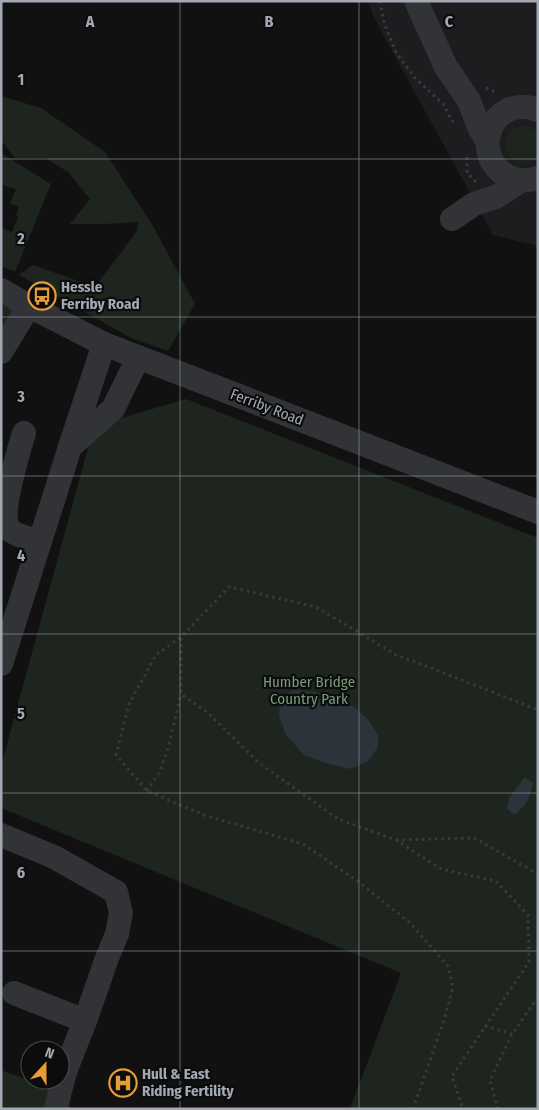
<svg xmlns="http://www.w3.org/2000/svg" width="539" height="1110" viewBox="0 0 539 1110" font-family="'Fira Sans Condensed',sans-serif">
<rect width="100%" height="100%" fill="#111112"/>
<path fill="#1d1d1f" d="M368,1H538V246L493,235L373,16Z"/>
<path fill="#1e251e" d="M1,96L41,108L105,152L153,226L195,304L168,351L131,338L19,275L33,265L95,287L137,231L138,222L104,224H70L90,199L68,172L45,158H15L1,140Z
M525,126L531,128L538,132V157C512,181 487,131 525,126Z
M1,153L51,184L15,272L1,266V228L12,232L18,217L16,215L19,207L10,203L16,189L1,185Z
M1,304L21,313L1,352Z
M186,399L538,538V1109H350L401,973L1,808V766L94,426Z
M1,1070L52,1089L46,1109H1Z"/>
<path fill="#2b343a" d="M293,690L315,692L354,707L368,719L378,735V747L368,761L350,769L325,763L304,755L286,735L279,716L280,700Z
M525,777L533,783C529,799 528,804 514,815L507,808L509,798Z"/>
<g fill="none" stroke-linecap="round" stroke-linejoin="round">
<path stroke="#383a3e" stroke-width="3" stroke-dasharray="2.5 4" stroke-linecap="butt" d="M380,1L384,23L396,52L414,77L443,104L453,122
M486,88L498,93
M467,157V173L476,182
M181,638V694L208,713L259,763L338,819L396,840L441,869L496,881L528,915L529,962L452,1076L463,1109
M147,791L160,771L168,749L181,694
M396,840L474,838L538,874
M485,1026L512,1034
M413,1109L444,1020L453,987L448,966L409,922L356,880L303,844L204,815L147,791L116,755L129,704L156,655L181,637L229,587L316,607L398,656L413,661L538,710
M498,1109L490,1080L512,1034L538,997"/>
<path stroke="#323337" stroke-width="24" d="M416,1L446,67L469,101L479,127L487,141
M538,110C534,109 530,107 526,107C483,104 472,167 515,179C522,181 531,180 538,178
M452,219L474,204L496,197L521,181
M1,290L29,306L104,344L239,396L538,512
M1,352L29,306
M24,433C18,453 0,511 8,528C13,535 31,539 40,542
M71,446L113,409L138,358
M1,664L70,447L104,344
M1,835L54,857L116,892L121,913L117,934L107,958L85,1021L66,1069L60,1091L56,1109
M14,993L85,1021"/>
</g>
<path fill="none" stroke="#a3a9b2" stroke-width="1" stroke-opacity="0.55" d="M180,1V1109M359,1V1109M1,159H538M1,317H538M1,476H538M1,634H538M1,793H538M1,951H538"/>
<defs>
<g id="bus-ring" transform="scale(1.4375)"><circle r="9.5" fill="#0c0c0d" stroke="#e59e36" stroke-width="1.5"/><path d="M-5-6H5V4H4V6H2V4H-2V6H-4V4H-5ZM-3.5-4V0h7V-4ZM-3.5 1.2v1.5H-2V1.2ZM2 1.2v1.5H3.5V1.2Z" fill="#e59e36"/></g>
<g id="hospital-ring" transform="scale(1.4375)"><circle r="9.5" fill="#0c0c0d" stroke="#e59e36" stroke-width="1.5"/><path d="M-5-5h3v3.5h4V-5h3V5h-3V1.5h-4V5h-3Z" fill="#e59e36"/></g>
</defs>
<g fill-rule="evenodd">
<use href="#bus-ring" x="42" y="296"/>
<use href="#hospital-ring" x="123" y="1083"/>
</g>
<g text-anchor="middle" stroke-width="4.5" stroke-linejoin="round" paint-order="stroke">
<g font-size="15" font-weight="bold" fill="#a3a9b2" stroke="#0c0c0d" text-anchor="start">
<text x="61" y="292">Hessle<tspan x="61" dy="17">Ferriby Road</tspan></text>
<text x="142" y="1079">Hull &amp; East<tspan x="142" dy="17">Riding Fertility</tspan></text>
</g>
<g font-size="15" fill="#a3a9b2" stroke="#0c0c0d">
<text transform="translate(267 407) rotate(21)" y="5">Ferriby Road</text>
</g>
<g font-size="15" fill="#7b9c7b" stroke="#0c0c0d">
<text x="309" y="687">Humber Bridge<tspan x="309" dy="17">Country Park</tspan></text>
</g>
</g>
<g font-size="16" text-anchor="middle" font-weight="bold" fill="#a3a9b2" stroke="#0c0c0d" stroke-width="4.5" stroke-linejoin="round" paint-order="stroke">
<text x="90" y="27">A</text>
<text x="269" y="27">B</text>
<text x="449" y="27">C</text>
<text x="21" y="85">1</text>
<text x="21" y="244">2</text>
<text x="21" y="402">3</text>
<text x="21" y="561">4</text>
<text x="21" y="719">5</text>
<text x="21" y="878">6</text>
</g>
<rect width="539" height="1110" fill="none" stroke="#a3a9b2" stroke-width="5"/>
<g transform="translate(45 1065) rotate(21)"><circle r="24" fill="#0c0c0d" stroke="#484b4f"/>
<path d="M0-4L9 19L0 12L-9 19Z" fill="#e59e36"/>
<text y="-8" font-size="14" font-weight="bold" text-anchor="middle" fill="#a3a9b2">N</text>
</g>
</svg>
